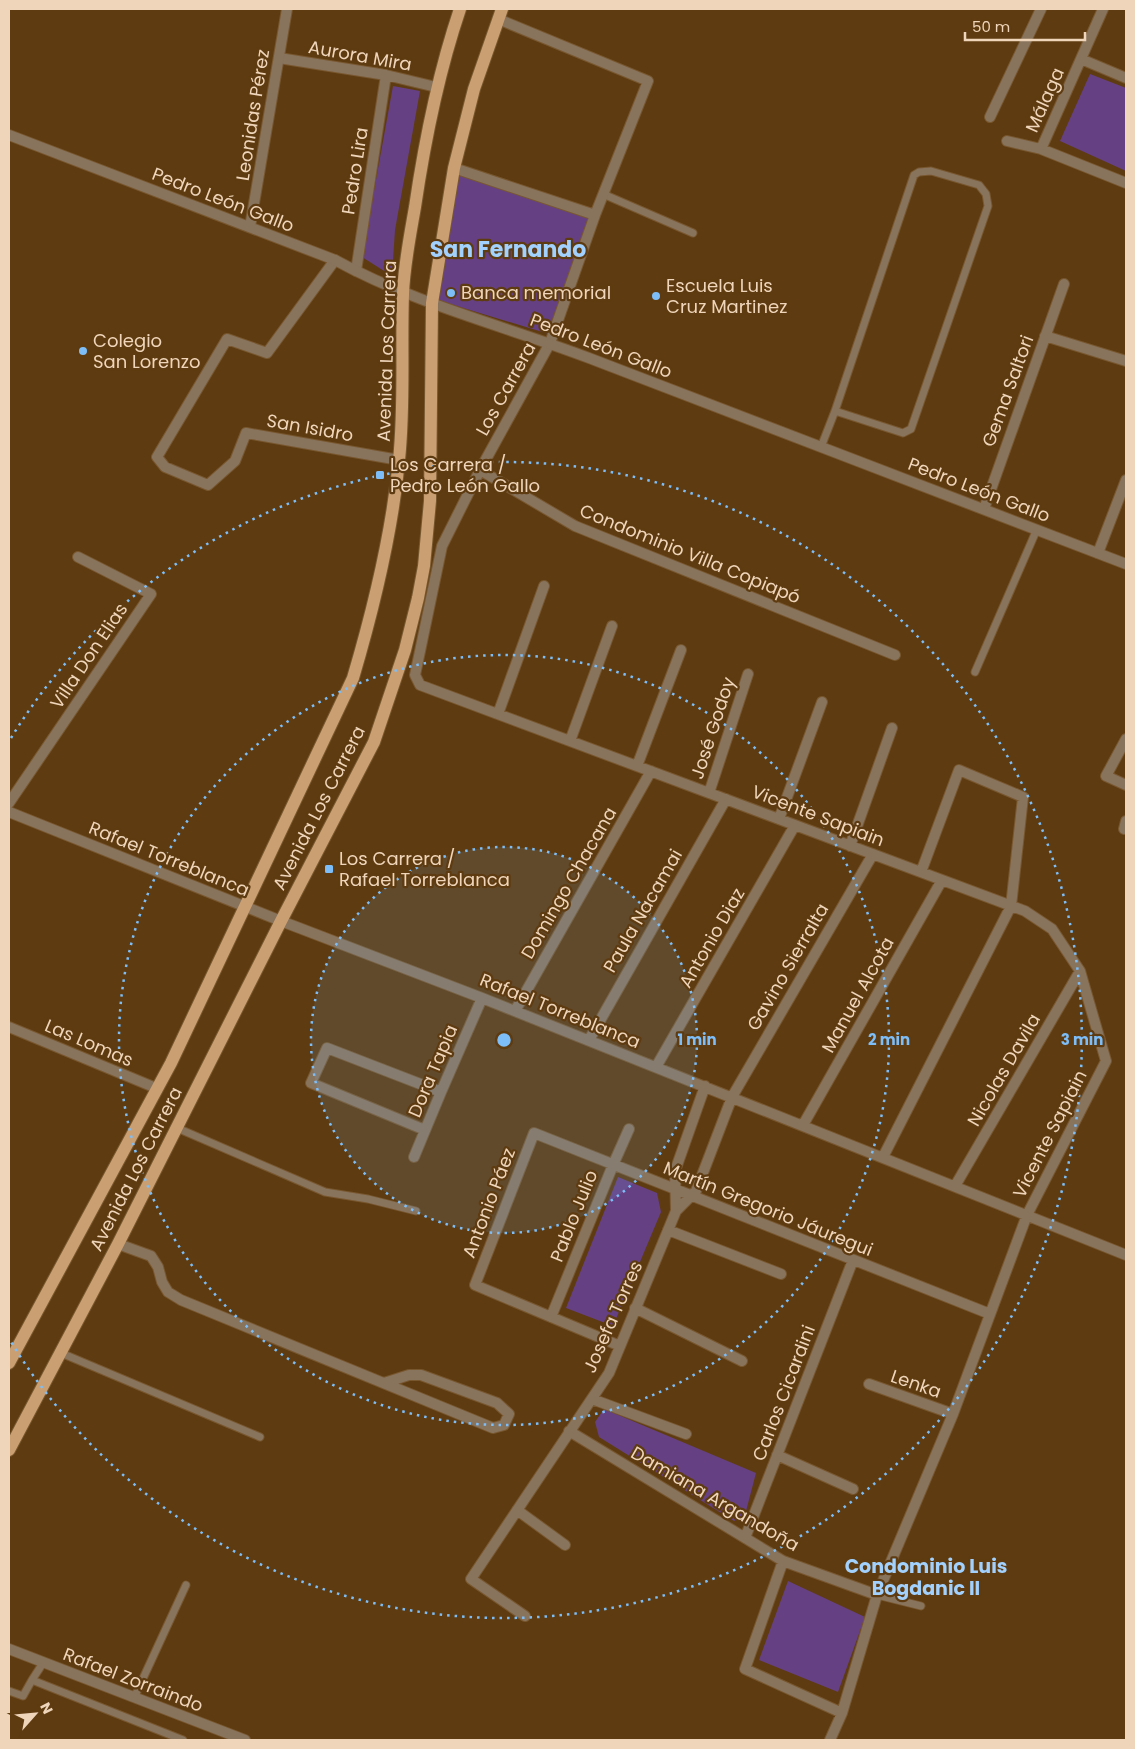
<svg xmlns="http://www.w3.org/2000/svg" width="1135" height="1749" viewBox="0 0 1135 1749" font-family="Poppins,sans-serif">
<rect width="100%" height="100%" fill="#5e3b10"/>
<path fill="#654083" d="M1090,74L1126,88V171L1060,141Z
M393,86L420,91L395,230L392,276L362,257Z
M457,174L589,218L549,334L437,300Z
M618,1177L657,1193L661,1212L613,1326L566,1308Z
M604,1409L756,1473L745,1515L734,1521L599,1437L595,1422Z
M788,1581L865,1617L838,1692L759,1660Z"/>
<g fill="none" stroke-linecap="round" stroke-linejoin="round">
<g stroke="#78572f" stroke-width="9">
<path id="service" d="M603,194L693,233
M821,447L835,411L914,175L919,172L931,171L979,185L986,194L988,206L911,429L903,433L835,411
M975,672L1037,529
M177,1128L325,1192L368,1199L416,1211
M61,1353L260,1437
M877,1595L921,1606
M43,1663L32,1680L183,1740
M9,1691L23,1696L32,1680
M134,1698L186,1585"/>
</g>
<g stroke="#78572f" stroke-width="12">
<path id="minor" d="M498,19L648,81L595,215L550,343L480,470L442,546L415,675L420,685L1025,911L1052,929L1080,971L1106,1061L1027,1215L953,1414L877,1595L842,1713L830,1740
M279,58L386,75L436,87
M1081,59L1126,78
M990,117L1041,9
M1007,141L1041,149L1126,183
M1041,149L1103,9
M454,168L595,215
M335,260L267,353L227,339L157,457L165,467L208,485L235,461L246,433L399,460
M356,271L386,75
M1045,336L1126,361
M480,470L575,526L895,655
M984,509L1064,284
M1098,553L1126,480
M498,714L544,586
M1126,739L1106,776L1126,785
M570,741L612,626
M637,766L681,650
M709,793L748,674
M9,803L151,594L78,557
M9,812L281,921L482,998L1126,1255
M779,819L822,702
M1124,829L1126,821
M850,846L892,728
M515,1011L651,771
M9,1027L156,1088
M589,1040L726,799
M656,1067L795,825
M705,1086L675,1171L676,1211L696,1191L732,1097L873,854
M803,1125L942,880
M425,1130L311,1083L327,1048L441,1092
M414,1157L441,1092L482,998
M883,1157L1011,906L1023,797L959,770L921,872
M955,1186L1080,971
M668,1230L781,1274
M118,1244L151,1256L158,1267L162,1282L168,1292L181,1300L493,1428L504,1425L509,1414L497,1403L421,1375H409L384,1383
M635,1308L742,1361
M551,1317L613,1165L629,1129
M620,1346L475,1285L534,1133L990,1314
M869,1384L953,1414
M592,1399L686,1434
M569,1431L783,1561L877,1595
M777,1455L853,1489
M517,1510L565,1545
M745,1538L853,1260
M783,1561L745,1669L842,1713
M525,1616L471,1579L609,1373L676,1211
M9,1649L245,1740"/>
</g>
<g stroke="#78572f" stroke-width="12">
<path id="tertiary" d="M9,135L335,260C415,304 505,326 589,358C768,427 947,495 1126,564
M250,227L287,9"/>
</g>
<g stroke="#78572f" stroke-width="14">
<path id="primary" d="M9,1363L171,1063L353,678C374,607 392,534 399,460C405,404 401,349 403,294C404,265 410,236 415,207C425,139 438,74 460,9
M9,1450L118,1244L281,921L374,742L405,650L418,598L424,566L430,501L432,303L454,168L474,89L502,9"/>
</g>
<use href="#service" stroke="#88735d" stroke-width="7"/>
<use href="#minor" stroke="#88735d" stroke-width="10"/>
<use href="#tertiary" stroke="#88735d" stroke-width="10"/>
<use href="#primary" stroke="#ca9f72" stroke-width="12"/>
</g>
<circle cx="504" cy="1040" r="193" fill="#7dbef9" fill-opacity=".12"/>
<g fill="none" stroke="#7dbef9" stroke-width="2.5" stroke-dasharray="2.5 5">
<circle cx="504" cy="1040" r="193"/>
<circle cx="504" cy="1040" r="385"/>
<path d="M11 738A578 578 0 1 1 11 1342"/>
</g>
<g fill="#7dbef9" stroke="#5e3b10" stroke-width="2">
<circle cx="451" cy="293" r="5"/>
<circle cx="656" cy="296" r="5"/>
<circle cx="83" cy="351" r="5"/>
<rect x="375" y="470" width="10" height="10" rx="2.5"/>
<rect x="324" y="864" width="10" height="10" rx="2.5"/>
</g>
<g text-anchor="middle" stroke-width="4.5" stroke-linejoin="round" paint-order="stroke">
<g font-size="18" fill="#efd5ba" stroke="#5e3b10">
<text transform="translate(360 56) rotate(10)" y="6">Aurora Mira</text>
<text transform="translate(1045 100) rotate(-66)" y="6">Málaga</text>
<text transform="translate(253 115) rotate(-81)" y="6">Leonidas Pérez</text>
<text transform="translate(355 171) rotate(-81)" y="6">Pedro Lira</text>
<text transform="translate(223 200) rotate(21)" y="6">Pedro León Gallo</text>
<text transform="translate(601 346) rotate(21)" y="6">Pedro León Gallo</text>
<text transform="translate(387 351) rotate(-88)" y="6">Avenida Los Carrera</text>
<text transform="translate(506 389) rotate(-61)" y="6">Los Carrera</text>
<text transform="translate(1008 391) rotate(-70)" y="6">Gema Saltori</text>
<text transform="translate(310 428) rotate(10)" y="6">San Isidro</text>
<text transform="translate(979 490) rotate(21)" y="6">Pedro León Gallo</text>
<text transform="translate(690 554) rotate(22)" y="6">Condominio Villa Copiapó</text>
<text transform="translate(89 656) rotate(-56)" y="6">Villa Don Elias</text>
<text transform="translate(713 728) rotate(-72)" y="6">José Godoy</text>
<text transform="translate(319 808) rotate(-63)" y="6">Avenida Los Carrera</text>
<text transform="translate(818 816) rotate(21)" y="6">Vicente Sapiain</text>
<text transform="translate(169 859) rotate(22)" y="6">Rafael Torreblanca</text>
<text transform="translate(569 883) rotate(-60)" y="6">Domingo Chacana</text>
<text transform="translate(643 911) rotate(-60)" y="6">Paula Nacamai</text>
<text transform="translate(712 938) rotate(-60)" y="6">Antonio Diaz</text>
<text transform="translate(788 967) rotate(-60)" y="6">Gavino Sierralta</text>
<text transform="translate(858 995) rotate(-61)" y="6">Manuel Alcota</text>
<text transform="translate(560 1011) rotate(22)" y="6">Rafael Torreblanca</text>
<text transform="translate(89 1043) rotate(23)" y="6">Las Lomas</text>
<text transform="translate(1004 1070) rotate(-60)" y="6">Nicolas Davila</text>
<text transform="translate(433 1071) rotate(-67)" y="6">Dora Tapia</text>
<text transform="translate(1050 1134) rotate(-63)" y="6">Vicente Sapiain</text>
<text transform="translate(136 1169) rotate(-63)" y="6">Avenida Los Carrera</text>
<text transform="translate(489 1203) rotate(-69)" y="6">Antonio Páez</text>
<text transform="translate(768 1209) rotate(22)" y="6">Martín Gregorio Jáuregui</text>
<text transform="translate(574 1216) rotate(-68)" y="6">Pablo Julio</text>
<text transform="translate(613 1317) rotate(-66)" y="6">Josefa Torres</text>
<text transform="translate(916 1384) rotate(19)" y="6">Lenka</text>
<text transform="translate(784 1393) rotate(-69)" y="6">Carlos Cicardini</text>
<text transform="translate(715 1499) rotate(30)" y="6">Damiana Argandoña</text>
<text transform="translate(133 1680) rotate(21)" y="6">Rafael Zorraindo</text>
</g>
<g font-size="18" fill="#efd5ba" stroke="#5e3b10" text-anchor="start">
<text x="666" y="292">Escuela Luis<tspan x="666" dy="21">Cruz Martinez</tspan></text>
<text x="461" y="299">Banca memorial</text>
<text x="93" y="347">Colegio<tspan x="93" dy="21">San Lorenzo</tspan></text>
<text x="390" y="471">Los Carrera /<tspan x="390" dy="21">Pedro León Gallo</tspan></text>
<text x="339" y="865">Los Carrera /<tspan x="339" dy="21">Rafael Torreblanca</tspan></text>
</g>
<g font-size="19" font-weight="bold" fill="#a2d1fe" stroke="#5e3b10">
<text x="926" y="1573">Condominio Luis<tspan x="926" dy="22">Bogdanic II</tspan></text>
</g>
<g font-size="22" font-weight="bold" fill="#a2d1fe" stroke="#5e3b10">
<text x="508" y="257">San Fernando</text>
</g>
</g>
<circle cx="504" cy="1040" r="8" fill="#7dbef9" stroke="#5e3b10" stroke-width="2.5"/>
<g font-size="15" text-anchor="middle" font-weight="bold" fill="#7dbef9" stroke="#5e3b10" stroke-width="4.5" stroke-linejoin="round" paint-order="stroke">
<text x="697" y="1045">1 min</text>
<text x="889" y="1045">2 min</text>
<text x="1082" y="1045">3 min</text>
</g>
<rect width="1135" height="1749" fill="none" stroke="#efd5ba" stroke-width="20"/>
<g transform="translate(35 1714) rotate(63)" stroke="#5e3b10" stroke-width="4" paint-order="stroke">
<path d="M0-4L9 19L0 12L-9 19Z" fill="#efd5ba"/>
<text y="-8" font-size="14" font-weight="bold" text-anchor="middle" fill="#efd5ba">N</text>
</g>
<path d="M965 32v8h120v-8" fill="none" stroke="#efd5ba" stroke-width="2.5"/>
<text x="972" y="32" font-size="15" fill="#efd5ba" stroke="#5e3b10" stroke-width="4" paint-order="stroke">50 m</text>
</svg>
